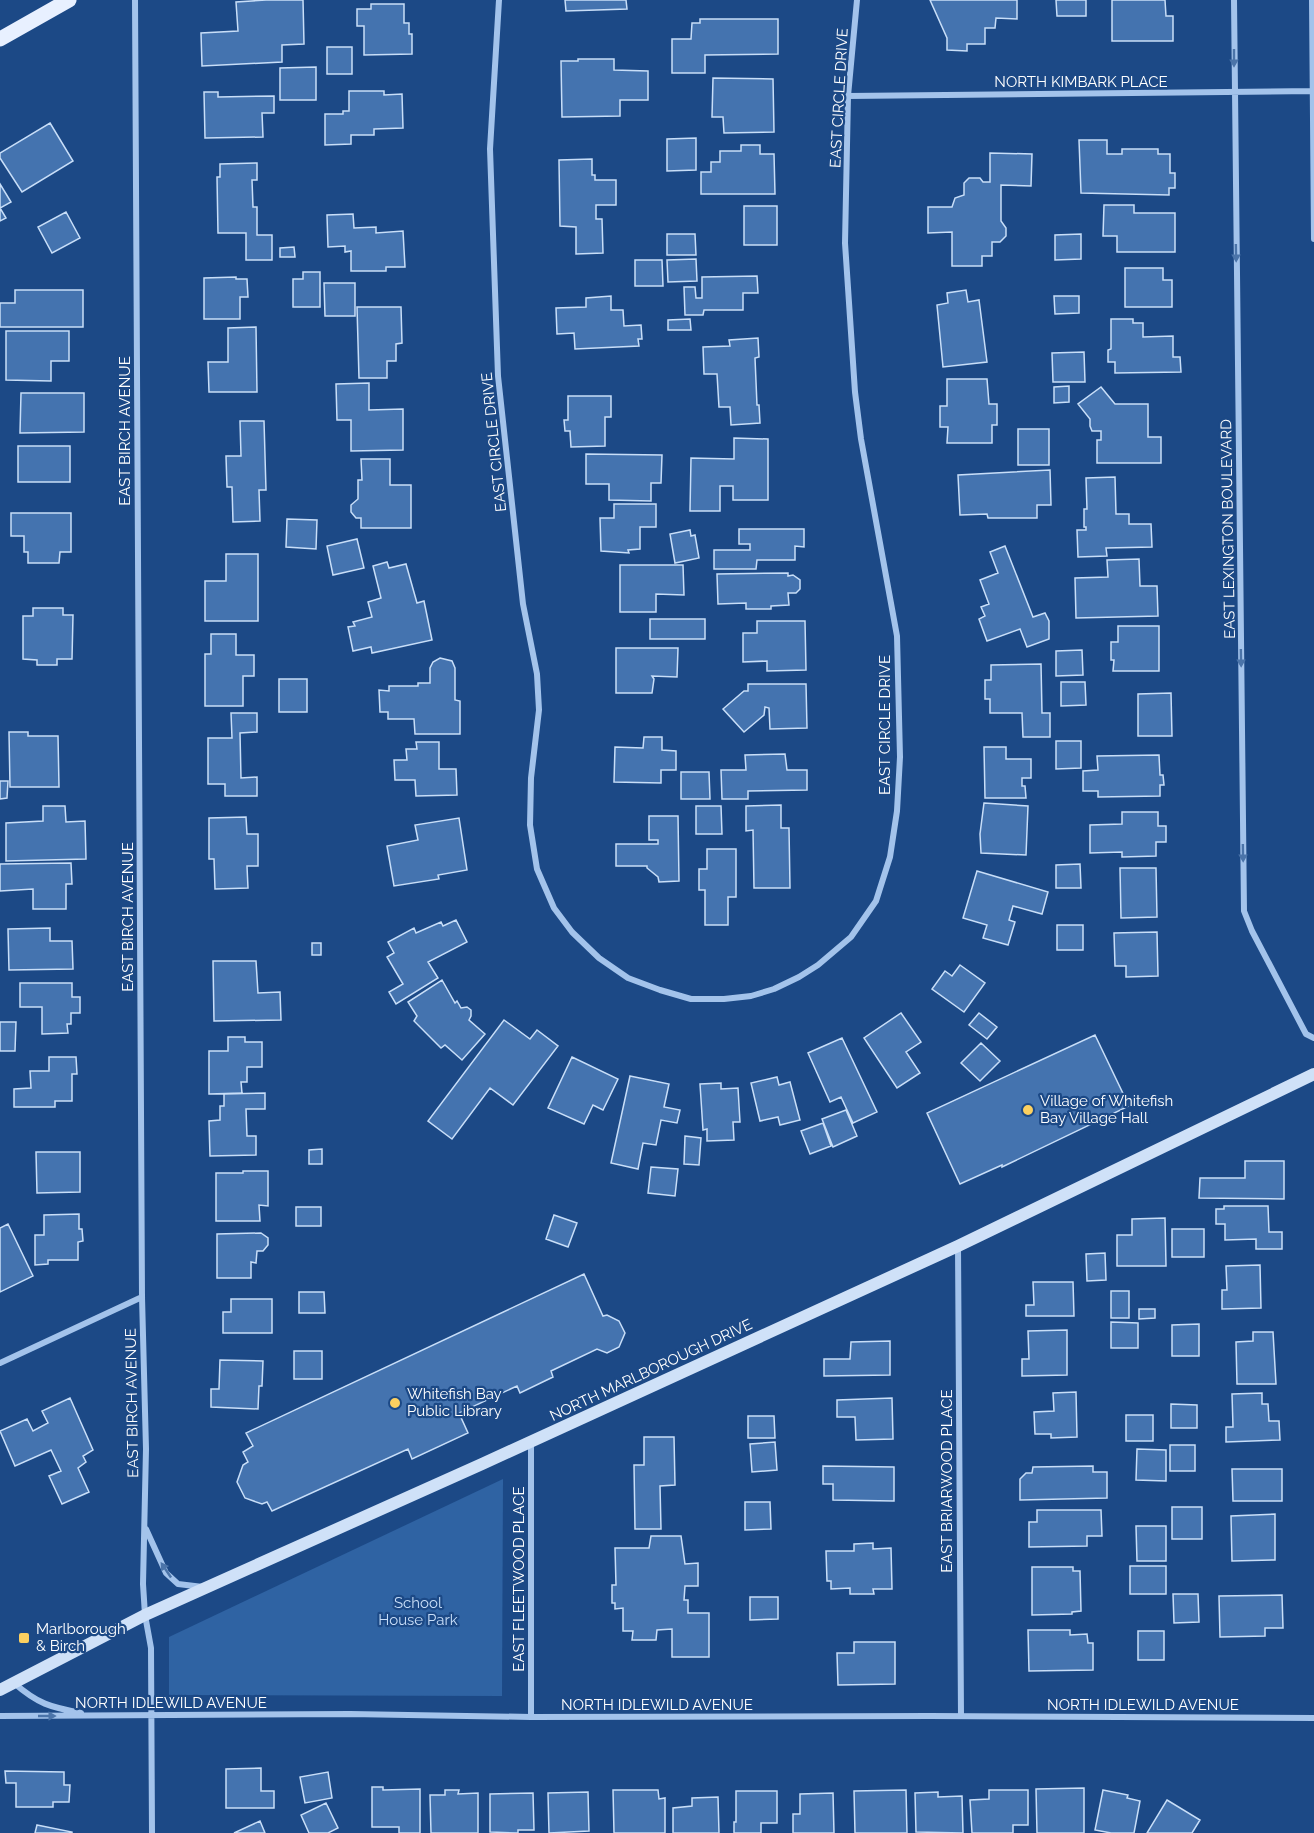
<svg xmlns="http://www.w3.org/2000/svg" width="1314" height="1833" viewBox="0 0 1314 1833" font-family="Raleway,sans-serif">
<rect width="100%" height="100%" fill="#1c4986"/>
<path fill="#2f63a3" d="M503,1479L502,1696L169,1695V1637Z"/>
<path fill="#4473af" stroke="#c8def8" stroke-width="1.5" d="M266,0H303L304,44L282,45V62L202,66L201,33L238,31L236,2Z
M565,0H626L627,9L566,11Z
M930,0H1017V19L996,18L995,28H985V44H967V51L947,50V38Z
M1056,0H1086V16H1057Z
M1112,0H1165L1166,16H1173V41H1112Z
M371,4H404V23H409V34H412V54L364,55V26H357V9H371Z
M700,19H778V54L705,55V73H672V39H691L692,23H700Z
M327,47H352V74H327Z
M578,59H614V70L648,71V100H620V116L562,117L561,61H578Z
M316,67V100H280V68Z
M713,78L773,79L774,132L724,133L723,117H712Z
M349,91H384V95L402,94L403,128L374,129V135H351V144L325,145V114H343V111H349Z
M204,92H218V97L274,96V113H262L263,137L205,138Z
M50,123L73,161L22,192L0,158V153Z
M696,138V170L667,171V139Z
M1079,140H1107V154H1122V149H1158V154H1170V173H1175V188H1169V195L1081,193Z
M741,145H760V154H774L775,194H701V172H711V162H720V151H741Z
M990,153L1032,154L1031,186L1001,185V221L1006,228V236L1000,242H992V256H982V266H952V232L928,233V207H952L955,198L964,195V183L969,178H980L983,182H990Z
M592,159V175H595V180H616V205H596V219H602L603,253L576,254V227L560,226L559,160Z
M257,163V180H252L253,207H257V235H272V260H246V233H218L217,177H220V164Z
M0,184L11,202L0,208L6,218L0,221Z
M1104,205H1134V213H1175V252H1117V236H1103Z
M744,206H777V245H744Z
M66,212L80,238L52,253L38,227Z
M353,214L354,228L376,227V233L403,231L405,267H386V271H351V251L345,252V246L328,247L327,215Z
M667,234H695L696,255H667Z
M1081,234V259L1055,260V235Z
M294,247L295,257H280V248Z
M696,259L697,281L668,282L667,260Z
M635,260H662L663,286H635Z
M1125,268H1163V280H1172V307H1125Z
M303,272H320V307H293V279H303Z
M757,276L758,293H743V310H704L703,315H685L684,287H695L696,298H702V277Z
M236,277V279H247L248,297H240V319H204V278Z
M324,283H355V316H325Z
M15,290H83V327H0V303H15Z
M966,290L968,302L979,300L987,362L943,367L937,305L948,303L947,293Z
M611,296V310H623L624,326L641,325L642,339H638L639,346L575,349L574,333L557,334L556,308L586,307V298Z
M1054,296H1079V313L1055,314Z
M357,307H401L402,343L396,344V361H387V378H359Z
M690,319L691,330H668V320Z
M1111,319H1133V323H1143V337L1173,336V357H1180L1181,372L1115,373V362H1108V350L1111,349Z
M256,327L257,392H209L208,362H228V328Z
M6,331H69V361H51V381L6,380Z
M758,338L759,357L755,358L757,405H759L760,423L731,425L730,407H719L717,374H704L703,347L730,346L729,340Z
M1084,352L1085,382H1053L1052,353Z
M947,379H987L989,404H997V425H992V443H947L948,427H940V406H947Z
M369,383V410L403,409V450L351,451V420H337L336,384Z
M1069,386V402L1054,403V387Z
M1101,387L1115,404H1148V437H1161V463H1097V440H1101V431H1092L1090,426V419L1078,404Z
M21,393H84V432L20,433Z
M568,396H611V417H605V446L571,447L570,431H565L564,420H568Z
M240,421H264L266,490H259L260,521L233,522L232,487H227L226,456H241Z
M1018,429H1049V465H1018Z
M734,438L768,439V500H733V486H720V511H690L691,458L734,459Z
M18,446H70V482H18Z
M586,454L662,455L661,483H651V501L609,500V484H586Z
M361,459H390V485H411V528H361V518H356L351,512V505L358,499V480H362Z
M1050,470L1051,505H1037V518H988L987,514L960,515L958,475Z
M1115,477L1116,514H1129V524H1151L1152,547L1106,548L1107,556L1078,557L1077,530H1086V527H1084V509H1087L1086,478Z
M614,504H656V527H640V549L628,550L629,553L601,551L600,518H614Z
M11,513H71V552H60L59,563H28V552H24V536H11Z
M287,519L317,520L316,549L286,547Z
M739,529H804V547L795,546V560H757L756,569H714V550H750V544H739Z
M690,530L691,536L695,535L699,558L675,563L670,534Z
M357,539L364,568L333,575L327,546Z
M1005,546L1033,617L1045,613L1049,621V639L1027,647L1020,629L987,641L979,619L985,616L981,607L989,604L980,580L998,573L990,552Z
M226,554H258V621H205V581H226Z
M1139,559L1140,586H1157L1158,616L1076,618L1075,578L1108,577L1107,560Z
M387,562L389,568L406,564L417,603L424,601L432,640L372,653L371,647L353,651L348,627L355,626L353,622L372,617L368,602L381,598L373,566Z
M620,565H683L684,595L656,594V612H620Z
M788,573V576L793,575L800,580V589L796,593H788L789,605L771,606V609H746V603L718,604L717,574Z
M33,608H63V615H73L72,659H57V665H37V660L23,659V616H33Z
M650,619H705V639H650Z
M757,621H805L806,670L767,671V661L743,662V633H757Z
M1118,626H1159V671H1113L1114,660H1111V642H1118Z
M211,634H236V655H254V676H243V706H205V654H211Z
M616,648H678L677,677L652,676L654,679L652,693H616Z
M1082,650L1083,675L1056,676V651Z
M440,658L452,661L455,668V700L460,701V734H415L414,719H388V712H380L379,690L389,691V686H418V683H430V668L433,662Z
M1041,664L1042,713H1050V737H1023L1022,713H990V699H985V680H991V665Z
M279,679H307V712H279Z
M1061,682H1085L1086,705L1061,706Z
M748,684H806L807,728L770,729L769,708L765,707L764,715L744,732L723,709L744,691H748Z
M1171,693L1172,736H1138V694Z
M231,713H257V732L240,733L241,778L257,777V796H225V784H208V738H232Z
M9,732H28V736H58L59,787H10Z
M644,737H662V750L676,751V770H661V783L614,782L615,747L643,748Z
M1056,741H1081V768L1056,769Z
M416,742H439V769H456L457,795L416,796L415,780H395L394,760H407L406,749H417Z
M984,747H1006V759H1031V778H1022V786H1025L1026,798H985Z
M785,754L787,770H807V790L748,791V799H722L721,770H746L745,755Z
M1159,755L1160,775H1163L1164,785H1160V796L1098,797V791H1083V771L1098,770L1097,756Z
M681,772H709L710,799H681Z
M0,781H8L7,798L0,799Z
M984,803L1028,806L1026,855L981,853L980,834Z
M781,805V828H789L790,888H754L753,830L746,831V806Z
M43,806H65L66,822L85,821L86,859L6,861V823L43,821Z
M696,806H721L722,834H696Z
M1122,812H1158V826H1166V842H1156V856L1122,857V852L1090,853V825L1122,824Z
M649,816H678L679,881L659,882L658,877L647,868V866H616V844H658V840H649Z
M246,817L247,834H258V866H247L248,888L215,889L214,859H209V818Z
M459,818L467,870L438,875L439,879L394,886L387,846L418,840L415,825Z
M707,849H736V897H728V925H705V890H699V869H707Z
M71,863L72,884H66V909H33V889L0,891V864Z
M1080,864L1081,888H1056V865Z
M1120,868H1156L1157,917L1121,918Z
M977,871L1048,892L1042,914L1013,906L1009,920L1015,922L1008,945L983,938L987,925L963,918Z
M456,920L467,942L428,962L438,978L396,1004L389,992L403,984L387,957L394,953L388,942L414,928L416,933L441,922L443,926Z
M1057,925H1083V950H1057Z
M50,928V941H72L73,969L9,970L8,929Z
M1157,932L1158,976L1126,977V966H1115L1114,933Z
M312,943H321V955H312Z
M213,961H256L258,993L280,992L281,1020L214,1021Z
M960,965L985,983L964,1012L932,989L945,971L952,976Z
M442,980L455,1003L457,1001L461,1008L467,1007L471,1010V1016L469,1020L485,1034L462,1060L445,1045L441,1048L414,1021L417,1016L408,1002Z
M20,983H72V997H80V1013H71V1024H67L68,1033L42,1034V1007H20Z
M901,1013L921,1042L906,1052L920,1073L897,1088L864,1038Z
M979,1013L997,1027L987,1039L969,1025Z
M504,1020L530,1039L537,1030L558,1046L513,1105L490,1088L452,1139L428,1121Z
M0,1022H16L15,1051H0Z
M1095,1035L1129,1106L1002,1167V1165L960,1184L927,1113Z
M228,1037H245V1042H262V1067H247V1082H241L242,1093L209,1094V1051H228Z
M842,1038L877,1112L853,1123L841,1097L830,1102L808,1053Z
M981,1043L1000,1061L980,1081L961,1063Z
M49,1057H76L77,1074H72V1101H55V1107H14V1089L31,1088L30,1071H49Z
M572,1057L618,1079L603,1110L593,1105L584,1124L548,1108Z
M630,1076L669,1084L664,1107L680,1110L677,1123L661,1120L656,1145L643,1143L638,1169L611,1163Z
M777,1077L779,1085L790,1082L800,1120L780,1125L778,1117L760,1121L751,1083Z
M721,1083V1089L738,1088L740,1122H733L734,1140L707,1141V1129L703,1130L700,1084Z
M265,1093V1109H246L247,1136H256V1155L210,1156L209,1121L220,1120V1106H224V1094Z
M846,1110L857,1136L833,1147L822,1119Z
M823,1123L831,1146L810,1154L801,1131Z
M685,1136L701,1138L699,1165L684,1164Z
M322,1149V1164H309V1150Z
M36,1152H80V1192L37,1193Z
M1245,1161H1284V1199L1199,1198L1200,1178H1245Z
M651,1167L678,1169L675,1196L648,1193Z
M243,1171H268V1206L259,1205L260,1221H216V1173H243Z
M1224,1206H1268L1269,1232H1282V1249H1256V1239L1225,1240V1224H1216V1209H1224Z
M296,1207H321V1226H296Z
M79,1214V1229H82L83,1241L78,1242V1260H48V1264L35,1265V1235H44V1215Z
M554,1215L577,1223L568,1247L546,1239Z
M1165,1218L1166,1266H1117V1235H1132V1219Z
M8,1224L33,1276L0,1292V1228Z
M1172,1229H1204V1257H1172Z
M261,1233L268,1238V1245L263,1251H257L256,1263L251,1262V1278H217V1234Z
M1105,1253L1106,1280L1087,1281L1086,1254Z
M1260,1265L1261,1308L1222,1309V1290H1227L1226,1266Z
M584,1274L603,1316L607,1315L619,1321L625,1333L619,1347L607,1353L597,1349L551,1371L553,1377L520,1393L517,1386L459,1413L468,1433L412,1459L408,1449L272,1511L267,1502L262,1504L245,1498L237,1482L243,1465L248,1462L243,1452L253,1446L246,1433Z
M1033,1282H1073L1074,1316H1026V1305H1034Z
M1111,1291H1129V1318H1111Z
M299,1292H324L325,1313H299Z
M231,1299H272V1333H223V1312H231Z
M1139,1309H1155V1318L1139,1319Z
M1111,1322L1138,1323V1348H1111Z
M1199,1324V1356H1172V1325Z
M1067,1330V1375L1022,1376V1359H1029L1028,1331Z
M1253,1332H1273L1276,1384H1237L1236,1342L1253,1341Z
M890,1341V1375L824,1376V1359H850L851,1342Z
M294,1351H322V1379H294Z
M220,1360L263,1361L262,1386H259L258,1409L211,1407V1389H219Z
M1076,1392L1077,1437L1051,1438V1434H1035L1034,1412L1054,1411L1053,1393Z
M1262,1393V1404H1268L1269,1421H1279L1280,1440L1226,1442V1427H1233L1232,1394Z
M70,1398L93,1450L83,1456L86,1462L78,1468L89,1492L62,1504L49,1476L61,1471L51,1450L15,1466L0,1431L27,1419L33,1431L48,1423L42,1411Z
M892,1398L893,1439L856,1440L855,1417H837V1400Z
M1171,1404L1197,1405V1428H1171Z
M1126,1415H1153V1441H1126Z
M748,1416H774L775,1438H748Z
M644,1437H674L675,1485L660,1486L661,1529H635L634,1465H644Z
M775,1442L777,1470L752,1472L750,1444Z
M1170,1445H1195V1471H1170Z
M1137,1449L1166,1450V1481L1136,1480Z
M823,1466L894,1467V1501L833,1500V1484H823Z
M1093,1466V1472H1107V1498L1020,1500V1479L1026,1473H1032L1033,1467Z
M1232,1469H1282V1501H1233Z
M745,1502H770L771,1529L745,1530Z
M1172,1507H1202V1539H1172Z
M1037,1510H1101L1102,1536H1087V1546L1029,1547V1522H1037Z
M1275,1514V1560L1232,1561L1231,1516Z
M1136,1526H1166V1561H1137Z
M651,1536H681L685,1564L698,1563V1586H685L684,1600H688V1613H709V1657H672V1629L657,1630L656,1640H632L633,1631H623V1608L615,1609V1603H612V1585H616L615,1548H649Z
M873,1543V1549L891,1548L892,1589H873L874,1594H850V1588L831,1589V1581H827L826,1551H854V1544Z
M1130,1566H1166V1594H1130Z
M1032,1567H1073V1571H1080L1081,1611L1072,1612V1614L1032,1615Z
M1173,1594H1198L1199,1622L1174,1623Z
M1282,1595L1283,1628H1265V1636L1220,1637L1219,1596Z
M750,1597H778V1619L750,1620Z
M1028,1630H1070V1635L1087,1634L1088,1643H1093V1670L1029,1671Z
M1138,1631H1164V1660H1138Z
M854,1642H895V1684L838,1685L837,1653H854Z
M261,1768V1791H274V1808H226V1769Z
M5,1771L64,1772V1785H70L69,1802H53V1807H16V1783H6Z
M328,1772L332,1798L305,1803L300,1777Z
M372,1787H383V1790L420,1789V1833H399V1827H372Z
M1084,1788V1833H1037L1036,1789Z
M445,1790H459L458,1794L478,1793V1833H431L430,1795H445Z
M613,1790H658L659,1799L665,1798V1833H614Z
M906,1790L907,1833H855L854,1791Z
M989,1790H1028V1825H1013V1833H972L970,1800L989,1799Z
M1103,1790L1128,1795L1127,1798L1140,1801L1134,1833H1111L1095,1830Z
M736,1791H777V1823H761V1833H734V1822H736Z
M588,1792L589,1831L549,1833L548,1793Z
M938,1792V1797L962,1796L963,1833L916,1832L915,1793Z
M533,1793L534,1830H518V1833L490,1832V1794Z
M833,1793L834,1833H793V1814H800V1794Z
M718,1797L719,1833H673V1808L692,1806V1798Z
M1167,1800L1200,1820L1192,1833H1147Z
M326,1803L338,1828L328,1833H309L301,1815Z
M260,1821L265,1833H234Z
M37,1825L72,1832V1833H35Z"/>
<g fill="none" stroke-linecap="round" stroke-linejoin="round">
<path stroke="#a3c3eb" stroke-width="6" d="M135,0L142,1297L146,1449L143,1584L145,1615L151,1648L152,1833
M499,0L490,149L498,376L523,604L537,674L539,710L531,778L530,825L537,869L554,908L572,932L599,958L628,978L660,990L691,999H724L751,996L774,989L799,977L818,965L851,937L876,901L890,857L897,811L900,757L897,636L861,439L855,392L845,243L848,96L857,0
M1234,0L1244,911L1252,931L1306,1034L1314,1038
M1312,0L1314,239
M848,96L1314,91
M958,1246L961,1716
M0,1363L142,1297
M146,1529L166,1573L178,1584L203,1587
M14,1683C38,1704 50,1707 81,1713
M0,1716L350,1714L531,1717L930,1716L1314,1718
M531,1717V1442"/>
<path stroke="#cfe1f8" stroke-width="12" d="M0,1690L145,1615L482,1464L958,1246L1314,1074"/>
<path stroke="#e8f0ff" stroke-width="15" d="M0,39L69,0"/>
</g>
<defs><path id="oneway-solid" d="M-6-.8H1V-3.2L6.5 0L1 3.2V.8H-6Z" transform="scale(1.5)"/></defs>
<g fill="#4b74a9">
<use href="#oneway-solid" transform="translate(1234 58) rotate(90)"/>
<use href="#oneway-solid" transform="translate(1236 253) rotate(89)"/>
<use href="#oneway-solid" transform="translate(1241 658) rotate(89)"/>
<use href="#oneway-solid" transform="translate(1243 853) rotate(89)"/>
<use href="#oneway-solid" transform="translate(166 1570) rotate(-124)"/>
<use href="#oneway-solid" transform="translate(47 1716)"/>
</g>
<g fill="#fcd060" stroke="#1c4986" stroke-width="2">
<circle cx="1028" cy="1110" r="6"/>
<circle cx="395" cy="1403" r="6"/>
<rect x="18" y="1632" width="12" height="12" rx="3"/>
</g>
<g text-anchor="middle" stroke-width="4.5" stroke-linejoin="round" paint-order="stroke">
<g font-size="15" fill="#fff" stroke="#1c4986">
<text x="1081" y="87">NORTH KIMBARK PLACE</text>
<text transform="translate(839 98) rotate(-87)" y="5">EAST CIRCLE DRIVE</text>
<text transform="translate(125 431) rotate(-90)" y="5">EAST BIRCH AVENUE</text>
<text transform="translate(494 442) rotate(-96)" y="5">EAST CIRCLE DRIVE</text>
<text transform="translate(1228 529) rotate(-91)" y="5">EAST LEXINGTON BOULEVARD</text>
<text transform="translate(885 725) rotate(-90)" y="5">EAST CIRCLE DRIVE</text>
<text transform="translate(128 917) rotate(-90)" y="5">EAST BIRCH AVENUE</text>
<text transform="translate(651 1370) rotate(-25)" y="5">NORTH MARLBOROUGH DRIVE</text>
<text transform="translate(132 1403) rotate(-91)" y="5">EAST BIRCH AVENUE</text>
<text transform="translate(947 1481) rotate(-90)" y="5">EAST BRIARWOOD PLACE</text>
<text transform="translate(519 1579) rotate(-90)" y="5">EAST FLEETWOOD PLACE</text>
<text x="171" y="1708">NORTH IDLEWILD AVENUE</text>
<text x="657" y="1710">NORTH IDLEWILD AVENUE</text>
<text x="1143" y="1710">NORTH IDLEWILD AVENUE</text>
</g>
<g font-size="15" fill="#fff" stroke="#1c4986" text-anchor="start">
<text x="1040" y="1106">Village of Whitefish<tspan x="1040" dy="17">Bay Village Hall</tspan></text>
<text x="407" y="1399">Whitefish Bay<tspan x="407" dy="17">Public Library</tspan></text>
<text x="36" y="1634">Marlborough<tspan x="36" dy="17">&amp; Birch</tspan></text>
</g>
<g font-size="15" fill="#c8def8" stroke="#1c4986">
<text x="418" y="1608">School<tspan x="418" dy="17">House Park</tspan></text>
</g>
</g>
</svg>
